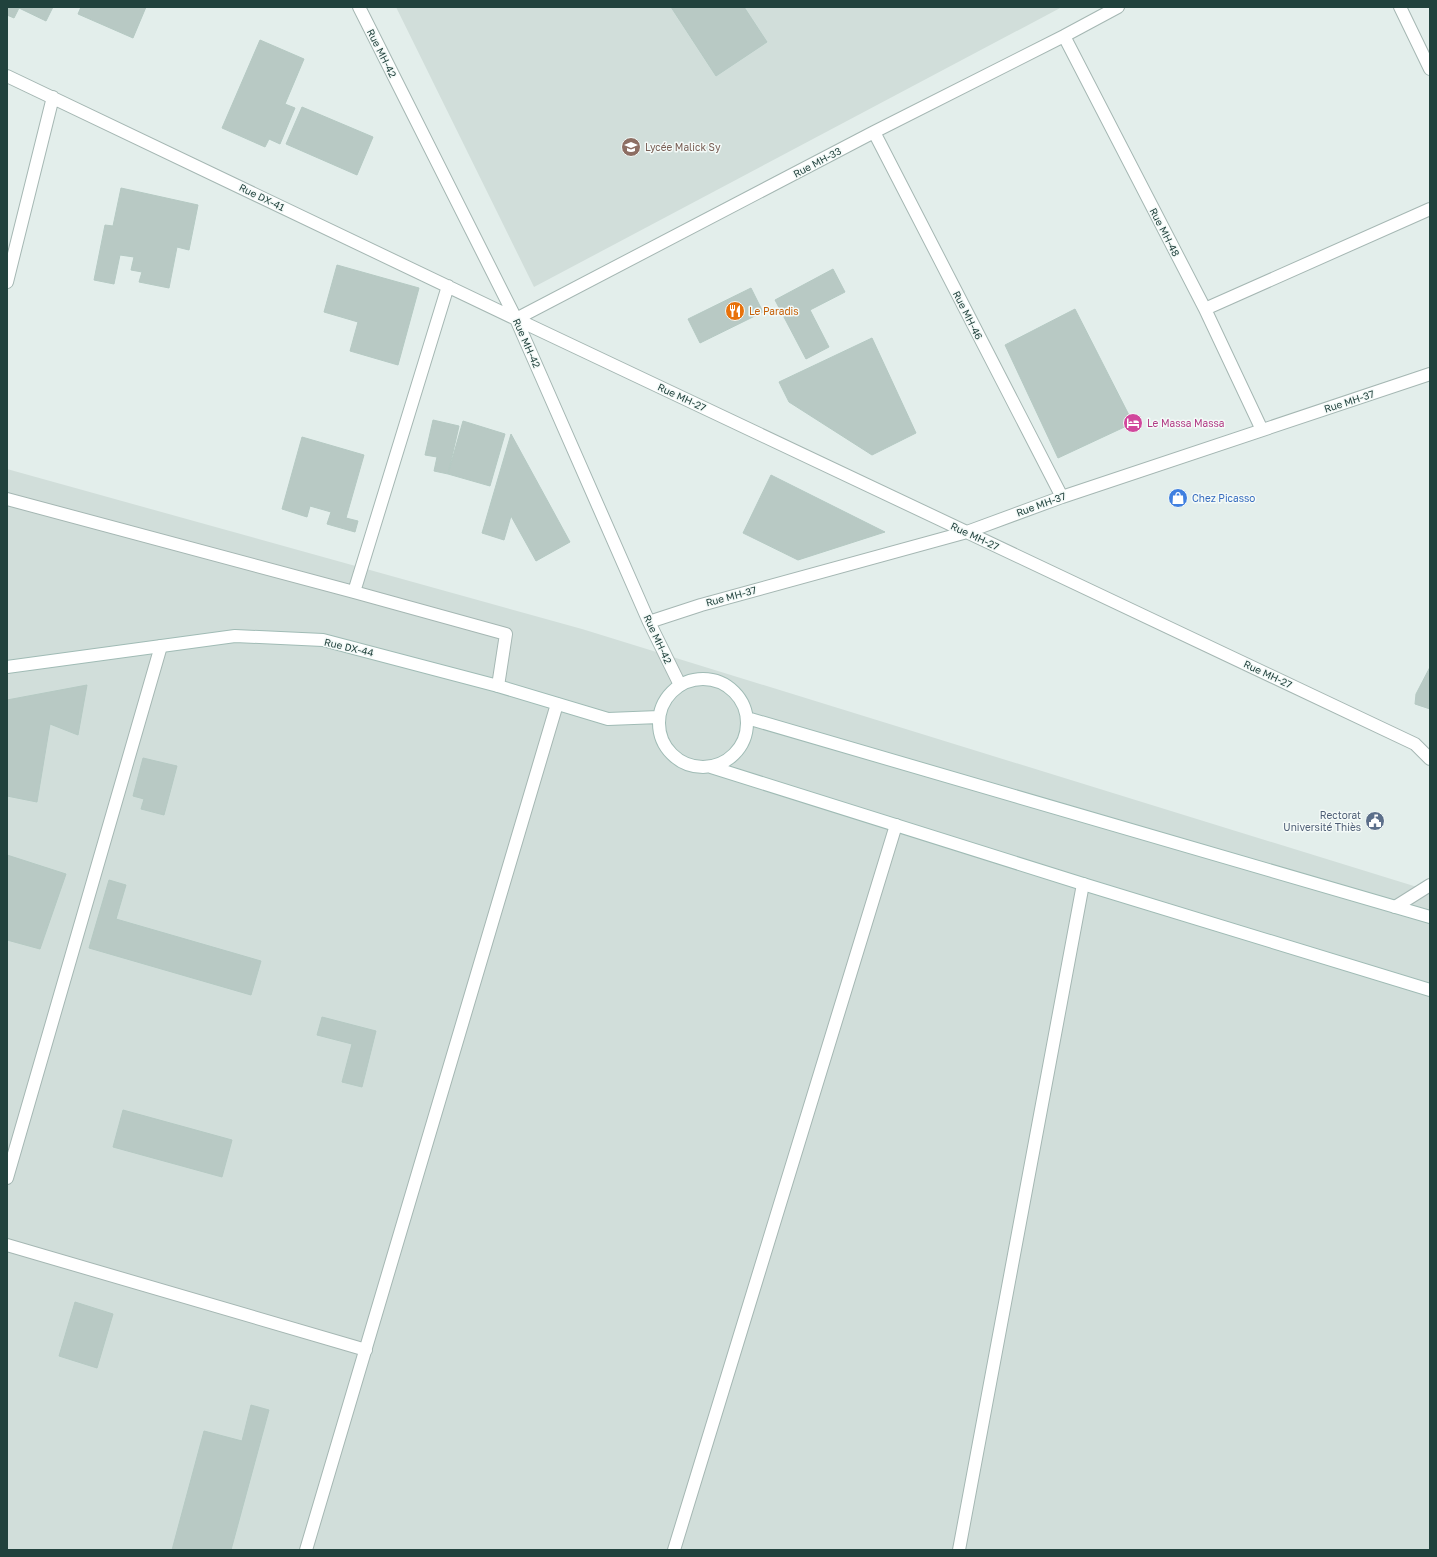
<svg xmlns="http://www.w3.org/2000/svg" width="1437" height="1557" viewBox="0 0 1437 1557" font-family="'Golos Text',sans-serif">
<rect width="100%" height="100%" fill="#e3eeeb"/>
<path fill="#d1deda" d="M396,7H1062L534,287Z
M7,469L582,629L1430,891V1550H7Z"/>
<path fill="#b8c9c4" stroke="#b5c9c3" d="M7,7H53L46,21L19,8L14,18L7,15Z
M81,7H146L133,38L78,14Z
M671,7H744L767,42L716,76Z
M260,40L304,59L285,104L295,108L280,144L269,139L265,147L222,128Z
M302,107L373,137L357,175L286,144Z
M121,188L198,205L189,250L177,247L169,288L139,282L142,272L131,270L134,257L120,255L114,284L94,280L105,225L113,226Z
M337,265L419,288L398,365L350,351L358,322L324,312Z
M833,269L845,292L810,310L829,347L806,359L775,300Z
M751,288L763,312L700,343L688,319Z
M1075,309L1133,423L1058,458L1005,345Z
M872,338L916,433L872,455L789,402L779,382Z
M433,420L459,426L448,474L434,471L437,457L425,455Z
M463,421L505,434L490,486L448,474Z
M511,434L570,542L536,561L511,516L504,540L482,533Z
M302,437L364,455L346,518L358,521L355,532L327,524L331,512L310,506L307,517L282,509Z
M771,475L885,532L798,560L743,533Z
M1430,667V709L1415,704L1416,694Z
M87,685L78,735L50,724L37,802L7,796V700Z
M143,758L177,766L164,815L141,809L144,799L133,796Z
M7,855L66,874L40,949L7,940Z
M109,880L126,885L116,919L261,961L251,995L89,948Z
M322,1017L376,1031L362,1087L342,1082L352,1044L317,1035Z
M123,1110L232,1140L222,1177L113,1147Z
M75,1302L113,1314L97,1368L59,1356Z
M251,1405L269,1410L231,1550H172L204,1431L242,1441Z"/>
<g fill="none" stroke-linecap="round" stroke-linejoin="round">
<g stroke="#a5b7b3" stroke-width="14">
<path id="street" d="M359,7L516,319L649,622L680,685
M1400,7L1430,69
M1064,36L1205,309L1262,430
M7,76L516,319L1415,744L1430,759
M874,132L1062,497
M7,282L53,97
M1205,309L1430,209
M516,319L874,132L1064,36L1118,7
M7,499L354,592L506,634L498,686
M354,592L448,286
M649,622L701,605L967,532L1062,497L1430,374
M1395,907L1430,885
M7,1178L161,646
M7,1245L366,1350
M306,1550L557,704
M674,1550L896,825
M959,1550L1083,884"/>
</g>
<g stroke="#a0bbb5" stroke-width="14">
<path id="secondary" d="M7,667L235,636L323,640L498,686L608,719L659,717
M659 723a44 44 0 1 1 88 0a44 44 0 1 1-88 0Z
M747,718L1430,917
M711,767L1083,884L1430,990"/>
</g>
<use href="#street" stroke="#fff" stroke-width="12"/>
<use href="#secondary" stroke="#fff" stroke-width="12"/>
</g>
<defs>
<g id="school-disc" transform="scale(1)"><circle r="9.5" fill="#8d6e63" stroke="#f4faf8"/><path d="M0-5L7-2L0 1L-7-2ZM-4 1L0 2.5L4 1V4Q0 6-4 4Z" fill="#fff"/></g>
<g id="restaurant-disc" transform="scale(1)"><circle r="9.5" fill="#e8710a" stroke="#f4faf8"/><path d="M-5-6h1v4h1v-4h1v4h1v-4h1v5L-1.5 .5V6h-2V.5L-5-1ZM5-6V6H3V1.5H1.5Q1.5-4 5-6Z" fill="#fff"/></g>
<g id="hotel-disc" transform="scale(1)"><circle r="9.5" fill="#d1479c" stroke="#f4faf8"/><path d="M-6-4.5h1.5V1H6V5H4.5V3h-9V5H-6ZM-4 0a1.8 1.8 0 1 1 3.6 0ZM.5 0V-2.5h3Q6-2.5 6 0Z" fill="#fff"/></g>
<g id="shop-disc" transform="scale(1)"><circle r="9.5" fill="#3f7fe0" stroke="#f4faf8"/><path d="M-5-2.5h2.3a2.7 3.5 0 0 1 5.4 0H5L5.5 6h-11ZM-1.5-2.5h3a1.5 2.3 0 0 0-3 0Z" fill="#fff"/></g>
<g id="civic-disc" transform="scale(1)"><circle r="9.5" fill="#5c6f8a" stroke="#f4faf8"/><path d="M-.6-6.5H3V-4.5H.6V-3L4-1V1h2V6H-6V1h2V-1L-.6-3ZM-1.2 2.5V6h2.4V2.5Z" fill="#fff"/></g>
</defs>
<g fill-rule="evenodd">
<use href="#school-disc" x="631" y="147"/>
<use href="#restaurant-disc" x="735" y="311"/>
<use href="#hotel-disc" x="1133" y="423"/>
<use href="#shop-disc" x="1178" y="498"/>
<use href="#civic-disc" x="1375" y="821"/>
</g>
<g text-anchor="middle" stroke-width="3" stroke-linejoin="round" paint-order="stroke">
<g font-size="10" fill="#21423d" stroke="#f4faf8">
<text transform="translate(382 53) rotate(63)" y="4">Rue MH-42</text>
<text transform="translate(817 162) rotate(-28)" y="4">Rue MH-33</text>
<text transform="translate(262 197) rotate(26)" y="4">Rue DX-41</text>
<text transform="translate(1165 232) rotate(63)" y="4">Rue MH-48</text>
<text transform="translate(968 315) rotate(63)" y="4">Rue MH-46</text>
<text transform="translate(527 343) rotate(66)" y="4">Rue MH-42</text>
<text transform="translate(682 397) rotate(25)" y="4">Rue MH-27</text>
<text transform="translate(1349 401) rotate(-18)" y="4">Rue MH-37</text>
<text transform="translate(1041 504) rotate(-20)" y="4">Rue MH-37</text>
<text transform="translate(975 536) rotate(25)" y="4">Rue MH-27</text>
<text transform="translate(731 596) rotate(-15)" y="4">Rue MH-37</text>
<text transform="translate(658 639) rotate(65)" y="4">Rue MH-42</text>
<text transform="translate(349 647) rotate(13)" y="4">Rue DX-44</text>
<text transform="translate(1268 674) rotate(25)" y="4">Rue MH-27</text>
</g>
<g font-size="10" fill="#785e54" stroke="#f4faf8" text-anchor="start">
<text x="645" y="151">Lycée Malick Sy</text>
</g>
<g font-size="10" fill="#c56008" stroke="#f4faf8" text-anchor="start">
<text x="749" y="315">Le Paradis</text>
</g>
<g font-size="10" fill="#b23c85" stroke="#f4faf8" text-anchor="start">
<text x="1147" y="427">Le Massa Massa</text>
</g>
<g font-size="10" fill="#366cbe" stroke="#f4faf8" text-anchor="start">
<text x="1192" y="502">Chez Picasso</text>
</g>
<g font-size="10" fill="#4e5e75" stroke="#f4faf8" text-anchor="end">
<text x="1361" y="819">Rectorat<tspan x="1361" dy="12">Université Thiès</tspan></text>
</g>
</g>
<rect width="1437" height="1557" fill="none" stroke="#21423d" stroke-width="16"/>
</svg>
